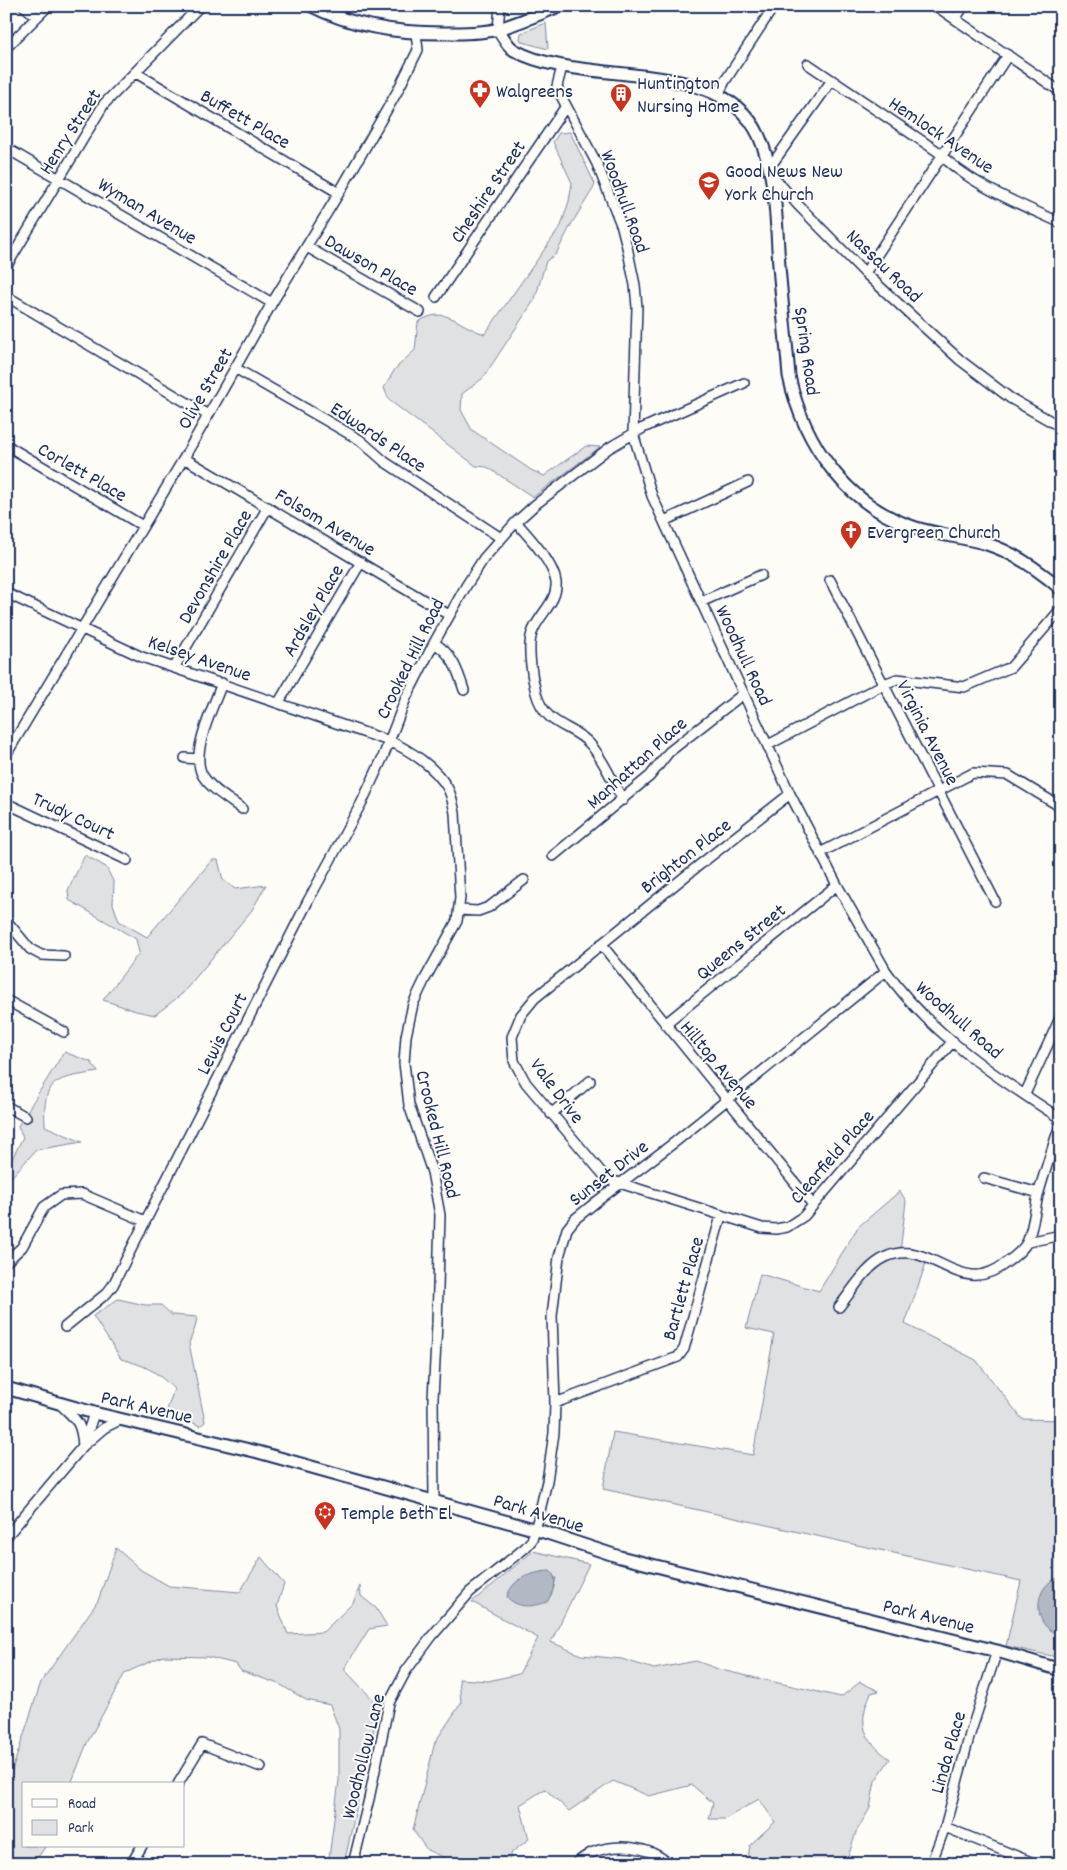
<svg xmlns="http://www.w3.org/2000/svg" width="1067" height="1870" viewBox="0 0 1067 1870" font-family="Dekko,sans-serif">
<rect width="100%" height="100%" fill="#fdfcf7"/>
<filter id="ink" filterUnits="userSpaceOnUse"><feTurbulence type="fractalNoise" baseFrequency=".02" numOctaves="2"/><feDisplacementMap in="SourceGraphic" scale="10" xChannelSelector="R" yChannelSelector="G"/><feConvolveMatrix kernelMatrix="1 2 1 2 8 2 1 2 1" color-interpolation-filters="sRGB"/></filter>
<g filter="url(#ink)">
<path fill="#e0e1e3" stroke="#7e88a0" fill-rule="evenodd" d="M546,23L548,49L522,42L520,39L521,33Z
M570,132L595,184L593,189L572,223L556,254L546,261L535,299L483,378L462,394L461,410L472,430L531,470L544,476L586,446L600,447L533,497L487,467L476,466L389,400L384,388L395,369L415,350L418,322C447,304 457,326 485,334L561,226L569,201L572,183L553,142L559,133Z
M85,855L106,867L114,883L113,904L119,921L147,937L212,860H218L223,880L235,889L266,885L252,910L182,994L155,1015L136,1011L103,1000L139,953L136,939L69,900L68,890Z
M64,1052L91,1062L98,1072C57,1079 42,1077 45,1126L82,1142L36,1150L6,1183V1158L12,1159L23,1137L18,1126Z
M900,1191L906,1201L900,1253L926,1263L905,1324L976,1360L1022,1419L1061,1420V1578L1054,1579L1049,1630L1061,1635V1658L1006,1646L1021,1581L603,1489L613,1432L753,1455L774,1334L746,1328L760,1274L819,1291L858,1227Z
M118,1299L145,1305H161L172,1315L197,1317L195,1328L189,1343L205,1422L200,1426L167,1410L174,1389C155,1370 146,1366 121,1359L93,1316Z
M116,1548L141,1570L169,1586L240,1592L261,1557L284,1584L277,1606L288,1634L323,1632L353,1603L360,1586L361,1596L376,1608L387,1626L369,1629L344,1669L379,1706L344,1864H299L329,1858L339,1780V1729L330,1705L306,1700L279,1684L241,1671L236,1664L208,1657L163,1656L125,1673L87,1743L71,1784H24V1846H46L33,1864H6V1789L41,1682L98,1601Z
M533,1551L589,1564L551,1642L581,1655L622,1659L654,1669L696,1661L721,1670L841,1697L860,1682L879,1691L871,1693C857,1723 863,1740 890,1759L875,1781L870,1808L856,1832L846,1864H747L750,1845L775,1822L759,1799L725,1819H709L713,1803L692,1785L649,1796L613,1781L569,1811L545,1789L520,1805L529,1839L512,1852L508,1864H454L452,1861L427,1850L413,1830L435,1742L461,1703L459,1679L488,1681L519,1674L538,1638L472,1602ZM543,1572L556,1578L552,1593L547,1602L518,1580Z"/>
<path fill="#b3b8c5" stroke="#76819c" d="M550,1571C560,1579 552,1593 547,1602C533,1607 518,1609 507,1597C512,1578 532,1572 550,1571Z
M1061,1578V1635C1057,1634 1053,1633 1050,1630C1031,1617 1037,1580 1061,1578Z"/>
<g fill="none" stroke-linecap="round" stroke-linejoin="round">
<g stroke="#1b2f5e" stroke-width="12">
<path id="minor" d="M24,6L37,17
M936,6L1061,92
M955,19L964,6
M498,29L500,6
M6,48L48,6
M808,64L937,151C968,184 1020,204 1061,223
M562,67L557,86L559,92L597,164L622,227L627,247L635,285L637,307L633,433L652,496L790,794L837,885L886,971C928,1032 999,1079 1061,1119
M136,73L339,193
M718,95L725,81L774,6
M6,148L272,303
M770,167L832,80
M772,175L798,205L865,273L960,360L1010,398L1061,427
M307,247L420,312
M6,267L104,104L200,6
M865,273L1008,55
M6,296L208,415
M436,297L566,106
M235,368L360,440L385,462L501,538
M6,445L143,526
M184,458L449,615
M664,521L748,482
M516,522C529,537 553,562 556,582C558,602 538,615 532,633C527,647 532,678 536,693C546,728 572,724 590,744C603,758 613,783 623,800
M830,580L995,901
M6,593L142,657L389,741C410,750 435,767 447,787C452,795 453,804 455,813L460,898L457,921L425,979L413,1004L406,1036L404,1063L409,1105L432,1172L440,1215L437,1324L433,1398L434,1501
M701,602L761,575
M434,643C452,653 458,671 464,690
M174,668L268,507
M222,683C214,706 189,754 203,776C212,790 230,800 242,809
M279,702L361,562
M768,745L884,684L897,679L964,687L1011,667L1061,609
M6,755L184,458L272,303L339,193L397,92L418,50L416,33
M185,758L198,759
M790,794L693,870L535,998L521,1015L512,1037L514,1061L526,1083L607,1179L762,1228L776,1229L787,1227L804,1216L953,1041
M6,803L127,860
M820,853L973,773L1008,775L1061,807
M553,856L650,776L669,752L743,694
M459,910L478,911L489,907L524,880
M6,920L30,949L41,955L64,956
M601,944L813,1205
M6,1000L64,1032
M665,1024L837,885
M1025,1094L1061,1016
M6,1106L26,1117
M551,1114L590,1081
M984,1178L1039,1193
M1028,1242L1061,1235
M6,1262L22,1247L44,1207L61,1195L82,1194L145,1221
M839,1307C852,1291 866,1266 886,1257C932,1236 959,1302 1007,1262C1014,1257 1025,1248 1028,1240C1033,1227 1035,1210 1038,1195C1045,1171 1053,1146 1061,1122
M65,1327L107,1293L113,1285L308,901L362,802L383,757L406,698L434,643L466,586L484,558L516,522L536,504L609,448L643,428L744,383
M555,1403L678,1357L684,1349L721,1216
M60,1404C77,1421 81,1421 83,1446
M85,1441L94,1413
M6,1537L83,1446L104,1428L120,1420
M178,1784L202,1744L261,1767
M945,1827L1036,1864
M131,1864L142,1846
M353,1864L369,1799L389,1703L406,1671L432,1636L470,1592L525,1548L532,1540L538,1519L547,1481L554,1433L555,1403L552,1316L559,1257L567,1229L575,1219L596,1202L675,1142L886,971
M575,1864C580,1860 586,1856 591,1853C616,1843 649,1845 669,1864
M931,1864L945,1827L970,1734L997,1651"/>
</g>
<g stroke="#1b2f5e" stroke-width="15">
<path id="major" d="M312,6C355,28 405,34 453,33C468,33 484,33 498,29C519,23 539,14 559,6
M498,29C502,35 507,46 514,50C582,89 721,53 759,136C777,177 776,222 779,266C782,303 786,339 789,376C804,445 847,506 916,528C939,535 964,537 987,544C1015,553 1038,569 1061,589
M6,1388L94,1413L258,1452L544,1532L620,1557L997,1651L1061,1670"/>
</g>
<use href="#minor" stroke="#fdfcf7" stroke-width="9"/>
<use href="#major" stroke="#fdfcf7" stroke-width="11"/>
</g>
</g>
<defs>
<g id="pharmacy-pin" transform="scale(1.125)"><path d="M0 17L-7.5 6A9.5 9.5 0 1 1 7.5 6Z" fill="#c8321e" stroke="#fdfcf7"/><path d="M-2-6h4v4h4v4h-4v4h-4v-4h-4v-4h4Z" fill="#fff"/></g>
<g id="building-pin" transform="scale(1.125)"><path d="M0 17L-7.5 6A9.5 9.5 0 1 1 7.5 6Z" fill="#c8321e" stroke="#fdfcf7"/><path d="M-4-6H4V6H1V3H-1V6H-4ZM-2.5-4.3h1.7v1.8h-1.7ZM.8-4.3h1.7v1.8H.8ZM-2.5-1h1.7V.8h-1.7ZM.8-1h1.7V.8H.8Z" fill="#fff"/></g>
<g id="school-pin" transform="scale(1.125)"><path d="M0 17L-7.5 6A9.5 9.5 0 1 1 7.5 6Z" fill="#c8321e" stroke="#fdfcf7"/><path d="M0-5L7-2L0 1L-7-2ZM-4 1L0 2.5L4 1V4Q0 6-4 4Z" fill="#fff"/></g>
<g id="church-pin" transform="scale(1.125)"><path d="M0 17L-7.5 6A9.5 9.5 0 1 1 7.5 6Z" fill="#c8321e" stroke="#fdfcf7"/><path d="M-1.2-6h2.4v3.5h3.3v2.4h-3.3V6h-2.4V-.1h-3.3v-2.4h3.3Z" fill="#fff"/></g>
<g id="synagogue-pin" transform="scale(1.125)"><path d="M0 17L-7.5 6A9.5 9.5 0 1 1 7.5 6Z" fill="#c8321e" stroke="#fdfcf7"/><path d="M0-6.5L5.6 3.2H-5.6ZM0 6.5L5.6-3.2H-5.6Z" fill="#fff"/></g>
</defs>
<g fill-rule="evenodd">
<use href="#pharmacy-pin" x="480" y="90"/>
<use href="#building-pin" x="621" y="94"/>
<use href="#school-pin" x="709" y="182"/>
<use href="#church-pin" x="851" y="531"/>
<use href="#synagogue-pin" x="325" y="1512"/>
</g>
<g text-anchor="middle" stroke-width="4" stroke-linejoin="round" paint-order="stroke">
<g font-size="20" fill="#1b2f5e" stroke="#fdfcf7" text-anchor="start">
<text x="637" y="89">Huntington<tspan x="637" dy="23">Nursing Home</tspan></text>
<text x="496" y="97">Walgreens</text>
<text x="725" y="177">Good News New<tspan x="725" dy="23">York Church</tspan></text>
<text x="867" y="538">Evergreen Church</text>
<text x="341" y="1519">Temple Beth El</text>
</g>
<g font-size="20" fill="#1b2f5e" stroke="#fdfcf7">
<text transform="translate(246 118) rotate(30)" y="7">Buffett Place</text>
<text transform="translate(69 131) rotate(-57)" y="7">Henry Street</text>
<text transform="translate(942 134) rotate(34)" y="7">Hemlock Avenue</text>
<text transform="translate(487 191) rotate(-56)" y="7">Cheshire Street</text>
<text transform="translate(626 201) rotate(70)" y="7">Woodhull Road</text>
<text transform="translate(148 210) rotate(31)" y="7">Wyman Avenue</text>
<text transform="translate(372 264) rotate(30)" y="7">Dawson Place</text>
<text transform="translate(885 265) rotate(44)" y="7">Nassau Road</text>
<text transform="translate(808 351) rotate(82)" y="7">Spring Road</text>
<text transform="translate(204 388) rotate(-60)" y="7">Olive Street</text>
<text transform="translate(379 436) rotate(34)" y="7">Edwards Place</text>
<text transform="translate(83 471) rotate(30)" y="7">Corlett Place</text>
<text transform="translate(326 521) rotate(31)" y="7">Folsom Avenue</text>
<text transform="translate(214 566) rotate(-60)" y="7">Devonshire Place</text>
<text transform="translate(312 610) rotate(-60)" y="7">Ardsley Place</text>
<text transform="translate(745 655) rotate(65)" y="7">Woodhull Road</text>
<text transform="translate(200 657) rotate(19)" y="7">Kelsey Avenue</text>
<text transform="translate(409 658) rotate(-64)" y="7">Crooked Hill Road</text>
<text transform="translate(929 732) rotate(63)" y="7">Virginia Avenue</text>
<text transform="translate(636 762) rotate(-42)" y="7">Manhattan Place</text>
<text transform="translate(74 815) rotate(25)" y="7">Trudy Court</text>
<text transform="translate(685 855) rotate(-38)" y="7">Brighton Place</text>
<text transform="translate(740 941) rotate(-39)" y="7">Queens Street</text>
<text transform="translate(960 1019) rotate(41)" y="7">Woodhull Road</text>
<text transform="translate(221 1033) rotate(-63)" y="7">Lewis Court</text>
<text transform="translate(720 1064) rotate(50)" y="7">Hilltop Avenue</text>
<text transform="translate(558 1090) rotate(53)" y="7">Vale Drive</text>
<text transform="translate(439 1134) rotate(76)" y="7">Crooked Hill Road</text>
<text transform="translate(831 1156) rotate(-49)" y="7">Clearfield Place</text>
<text transform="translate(608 1172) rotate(-38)" y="7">Sunset Drive</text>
<text transform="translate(682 1288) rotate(-74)" y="7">Bartlett Place</text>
<text transform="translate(147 1406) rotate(13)" y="7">Park Avenue</text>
<text transform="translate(539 1512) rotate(17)" y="7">Park Avenue</text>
<text transform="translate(929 1615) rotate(14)" y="7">Park Avenue</text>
<text transform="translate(947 1752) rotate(-74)" y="7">Linda Place</text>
<text transform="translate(362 1756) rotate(-76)" y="7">Woodhollow Lane</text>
</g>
</g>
<rect width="1067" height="1870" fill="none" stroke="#fdfcf7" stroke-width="25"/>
<rect x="12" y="12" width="1042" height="1845" fill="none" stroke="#1b2f5e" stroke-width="2" filter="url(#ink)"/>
<rect x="22" y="1782" width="162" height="65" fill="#fdfcf7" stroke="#a3aaba"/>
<rect x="32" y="1799" width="25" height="8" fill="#fdfcf7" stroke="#a3aaba"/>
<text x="68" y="1808" font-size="15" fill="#1b2f5e">Road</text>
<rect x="32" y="1820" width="25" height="15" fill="#e0e1e3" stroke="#a3aaba"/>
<text x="68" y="1832" font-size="15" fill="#1b2f5e">Park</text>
</svg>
